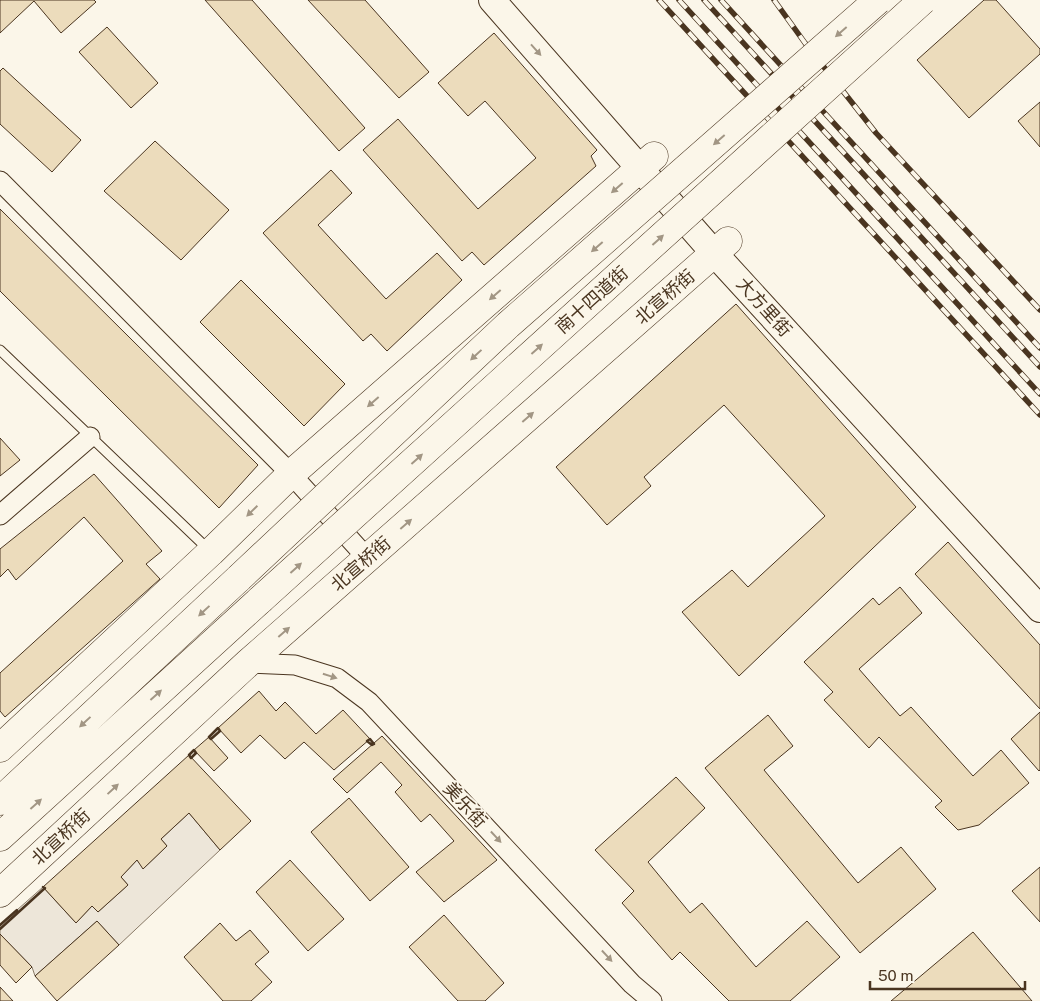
<svg xmlns="http://www.w3.org/2000/svg" width="1040" height="1001" viewBox="0 0 1040 1001" font-family="'Public Sans','Noto Sans SC',sans-serif">
<rect width="100%" height="100%" fill="#fbf6e9"/>
<path fill="#ede6d9" stroke="#887966" d="M189,813L220,850L119,945L97,921L35,976L32,967L0,934V925L43,887L76,923L92,906L98,912L128,885L121,877L137,860L144,868L167,846L161,839Z"/>
<path fill="#ecdcbc" stroke="#4a3520" d="M0,0H94L96,2L61,33L34,1L0,33Z
M205,0H252L365,128L339,151Z
M308,0H365L429,72L399,98Z
M984,0H996L1040,49V54L969,118L917,60Z
M107,27L158,83L131,108L79,52Z
M494,33L597,150L591,156L596,166L484,265L472,252L462,261L363,150L398,119L478,209L536,158L485,101L468,116L438,83Z
M3,68L81,140L52,172L0,124V71Z
M1040,102V147L1018,121Z
M155,141L229,210L181,260L104,191Z
M331,170L352,193L318,225L386,299L437,253L462,280L387,351L371,334L363,341L263,233Z
M0,209L258,465L219,508L0,291Z
M241,280L345,384L304,426L200,322Z
M736,304L916,507L739,676L682,612L732,570L748,587L825,516L724,405L644,477L651,486L607,525L556,467Z
M0,438L20,460L0,476Z
M94,474L162,551L146,564L160,579L5,717L0,711V673L123,561L84,517L16,580L8,569L0,577V549Z
M948,542L1040,645V709L915,574Z
M900,587L922,613L859,669L900,716L911,707L973,776L1001,750L1029,783L979,825L958,830L935,807L942,801L879,737L869,748L824,700L833,692L804,662L873,598L879,605Z
M259,691L276,711L285,702L316,734L343,710L370,739L334,770L304,742L285,759L260,735L241,753L218,728Z
M1040,712V770L1039,771L1011,739Z
M768,715L793,746L764,770L858,883L901,847L936,889L860,953L705,768Z
M382,736L497,860L444,902L416,872L454,841L430,814L421,822L395,792L402,785L381,762L347,793L333,779Z
M209,737L228,758L214,771L194,750Z
M189,755L251,821L220,850L189,813L161,839L167,846L143,869L137,860L121,877L128,885L98,912L92,906L76,923L43,887Z
M676,777L705,808L648,862L690,913L702,903L756,967L807,921L840,957L790,1001H729L680,952L672,960L622,903L634,891L595,850Z
M349,798L409,867L370,901L311,832Z
M290,860L344,919L308,951L256,892Z
M1040,867V922L1012,891Z
M444,915L504,983L485,1001H458L409,947Z
M97,921L119,945L57,1001L35,976Z
M220,923L236,941L250,930L269,952L255,964L272,982L251,1001H223L184,957Z
M973,932L1032,1001H891Z
M0,934L32,967L16,983L0,965Z
M0,987L13,1001H0Z"/>
<g fill="none" stroke-linecap="round" stroke-linejoin="round">
<g stroke="#4a3520" stroke-width="11">
<path id="service" d="M0,350L210,551"/>
</g>
<g stroke="#4a3520" stroke-width="21">
<path id="minor" d="M0,181L291,474L367,558
M0,515L90,437
M248,663L295,665L337,678L369,702L632,984L652,1001"/>
</g>
<g stroke="#4a3520" stroke-width="28">
<path id="secondary" d="M492,0L714,253L1040,609"/>
</g>
<g stroke="#4a3520" stroke-width="29">
<path id="primary" d="M0,748L211,552L291,474L654,156
M0,801L239,578
M0,837L260,600
M0,893L248,663L728,241"/>
</g>
<use href="#service" stroke="#fbf6e9" stroke-width="9"/>
<use href="#minor" stroke="#fbf6e9" stroke-width="19"/>
<use href="#secondary" stroke="#fbf6e9" stroke-width="26"/>
<use href="#primary" stroke="#fbf6e9" stroke-width="28"/>
<g stroke="#4a3520" stroke-width="5.5">
<path id="rail" d="M659,0L1040,415
M679,0L1040,394
M704,0L1040,367
M721,0L1040,348
M774,0L805,43L876,133L1040,310"/>
</g>
<use href="#rail" stroke="#fbf6e9" stroke-width="4" stroke-dasharray="11" stroke-linecap="butt"/>
<g stroke="#4a3520" stroke-width="29" stroke-linecap="butt">
<path id="primary-bridge" d="M239,578L508,325L878,0
M260,600L923,0"/>
</g>
<use href="#primary-bridge" stroke="#fbf6e9" stroke-width="28"/>
<path stroke="#4a3520" stroke-width="2.5" d="M218,728L220,731L211,739L209,737Z
M370,739L374,744L372,745L367,741Z
M194,750L196,753L191,758L189,755Z
M0,925L17,910
M0,929L45,888L43,887"/>
</g>
<defs><path id="oneway-solid" d="M-6-.8H1V-3.2L6.5 0L1 3.2V.8H-6Z" transform="scale(1.25)"/></defs>
<g fill="#a29684">
<use href="#oneway-solid" transform="translate(841 32) rotate(139)"/>
<use href="#oneway-solid" transform="translate(536 50) rotate(48)"/>
<use href="#oneway-solid" transform="translate(719 140) rotate(139)"/>
<use href="#oneway-solid" transform="translate(617 188) rotate(139)"/>
<use href="#oneway-solid" transform="translate(658 240) rotate(-42)"/>
<use href="#oneway-solid" transform="translate(597 247) rotate(139)"/>
<use href="#oneway-solid" transform="translate(495 295) rotate(139)"/>
<use href="#oneway-solid" transform="translate(537 349) rotate(-42)"/>
<use href="#oneway-solid" transform="translate(476 355) rotate(137)"/>
<use href="#oneway-solid" transform="translate(373 402) rotate(139)"/>
<use href="#oneway-solid" transform="translate(528 417) rotate(-41)"/>
<use href="#oneway-solid" transform="translate(417 459) rotate(-42)"/>
<use href="#oneway-solid" transform="translate(252 511) rotate(136)"/>
<use href="#oneway-solid" transform="translate(406 524) rotate(-41)"/>
<use href="#oneway-solid" transform="translate(296 568) rotate(-42)"/>
<use href="#oneway-solid" transform="translate(204 611) rotate(137)"/>
<use href="#oneway-solid" transform="translate(284 632) rotate(-41)"/>
<use href="#oneway-solid" transform="translate(330 676) rotate(18)"/>
<use href="#oneway-solid" transform="translate(156 695) rotate(-42)"/>
<use href="#oneway-solid" transform="translate(85 722) rotate(137)"/>
<use href="#oneway-solid" transform="translate(113 789) rotate(-43)"/>
<use href="#oneway-solid" transform="translate(36 804) rotate(-42)"/>
<use href="#oneway-solid" transform="translate(496 837) rotate(47)"/>
<use href="#oneway-solid" transform="translate(607 956) rotate(47)"/>
</g>
<g text-anchor="middle" stroke-width="4" stroke-linejoin="round" paint-order="stroke">
<g font-size="18" fill="#4a3520" stroke="#fbf6e9">
<text transform="translate(665 297) rotate(-41)" y="6">北宣桥街</text>
<text transform="translate(592 300) rotate(-42)" y="6">南十四道街</text>
<text transform="translate(764 307) rotate(48)" y="6">大方里街</text>
<text transform="translate(361 564) rotate(-41)" y="6">北宣桥街</text>
<text transform="translate(465 805) rotate(47)" y="6">美乐街</text>
<text transform="translate(61 837) rotate(-43)" y="6">北宣桥街</text>
</g>
</g>
<path d="M870 981v8h155v-8" fill="none" stroke="#4a3520" stroke-width="2.5"/>
<text x="878" y="981" font-size="15" fill="#4a3520" stroke="#fbf6e9" stroke-width="4" paint-order="stroke">50 m</text>
</svg>
